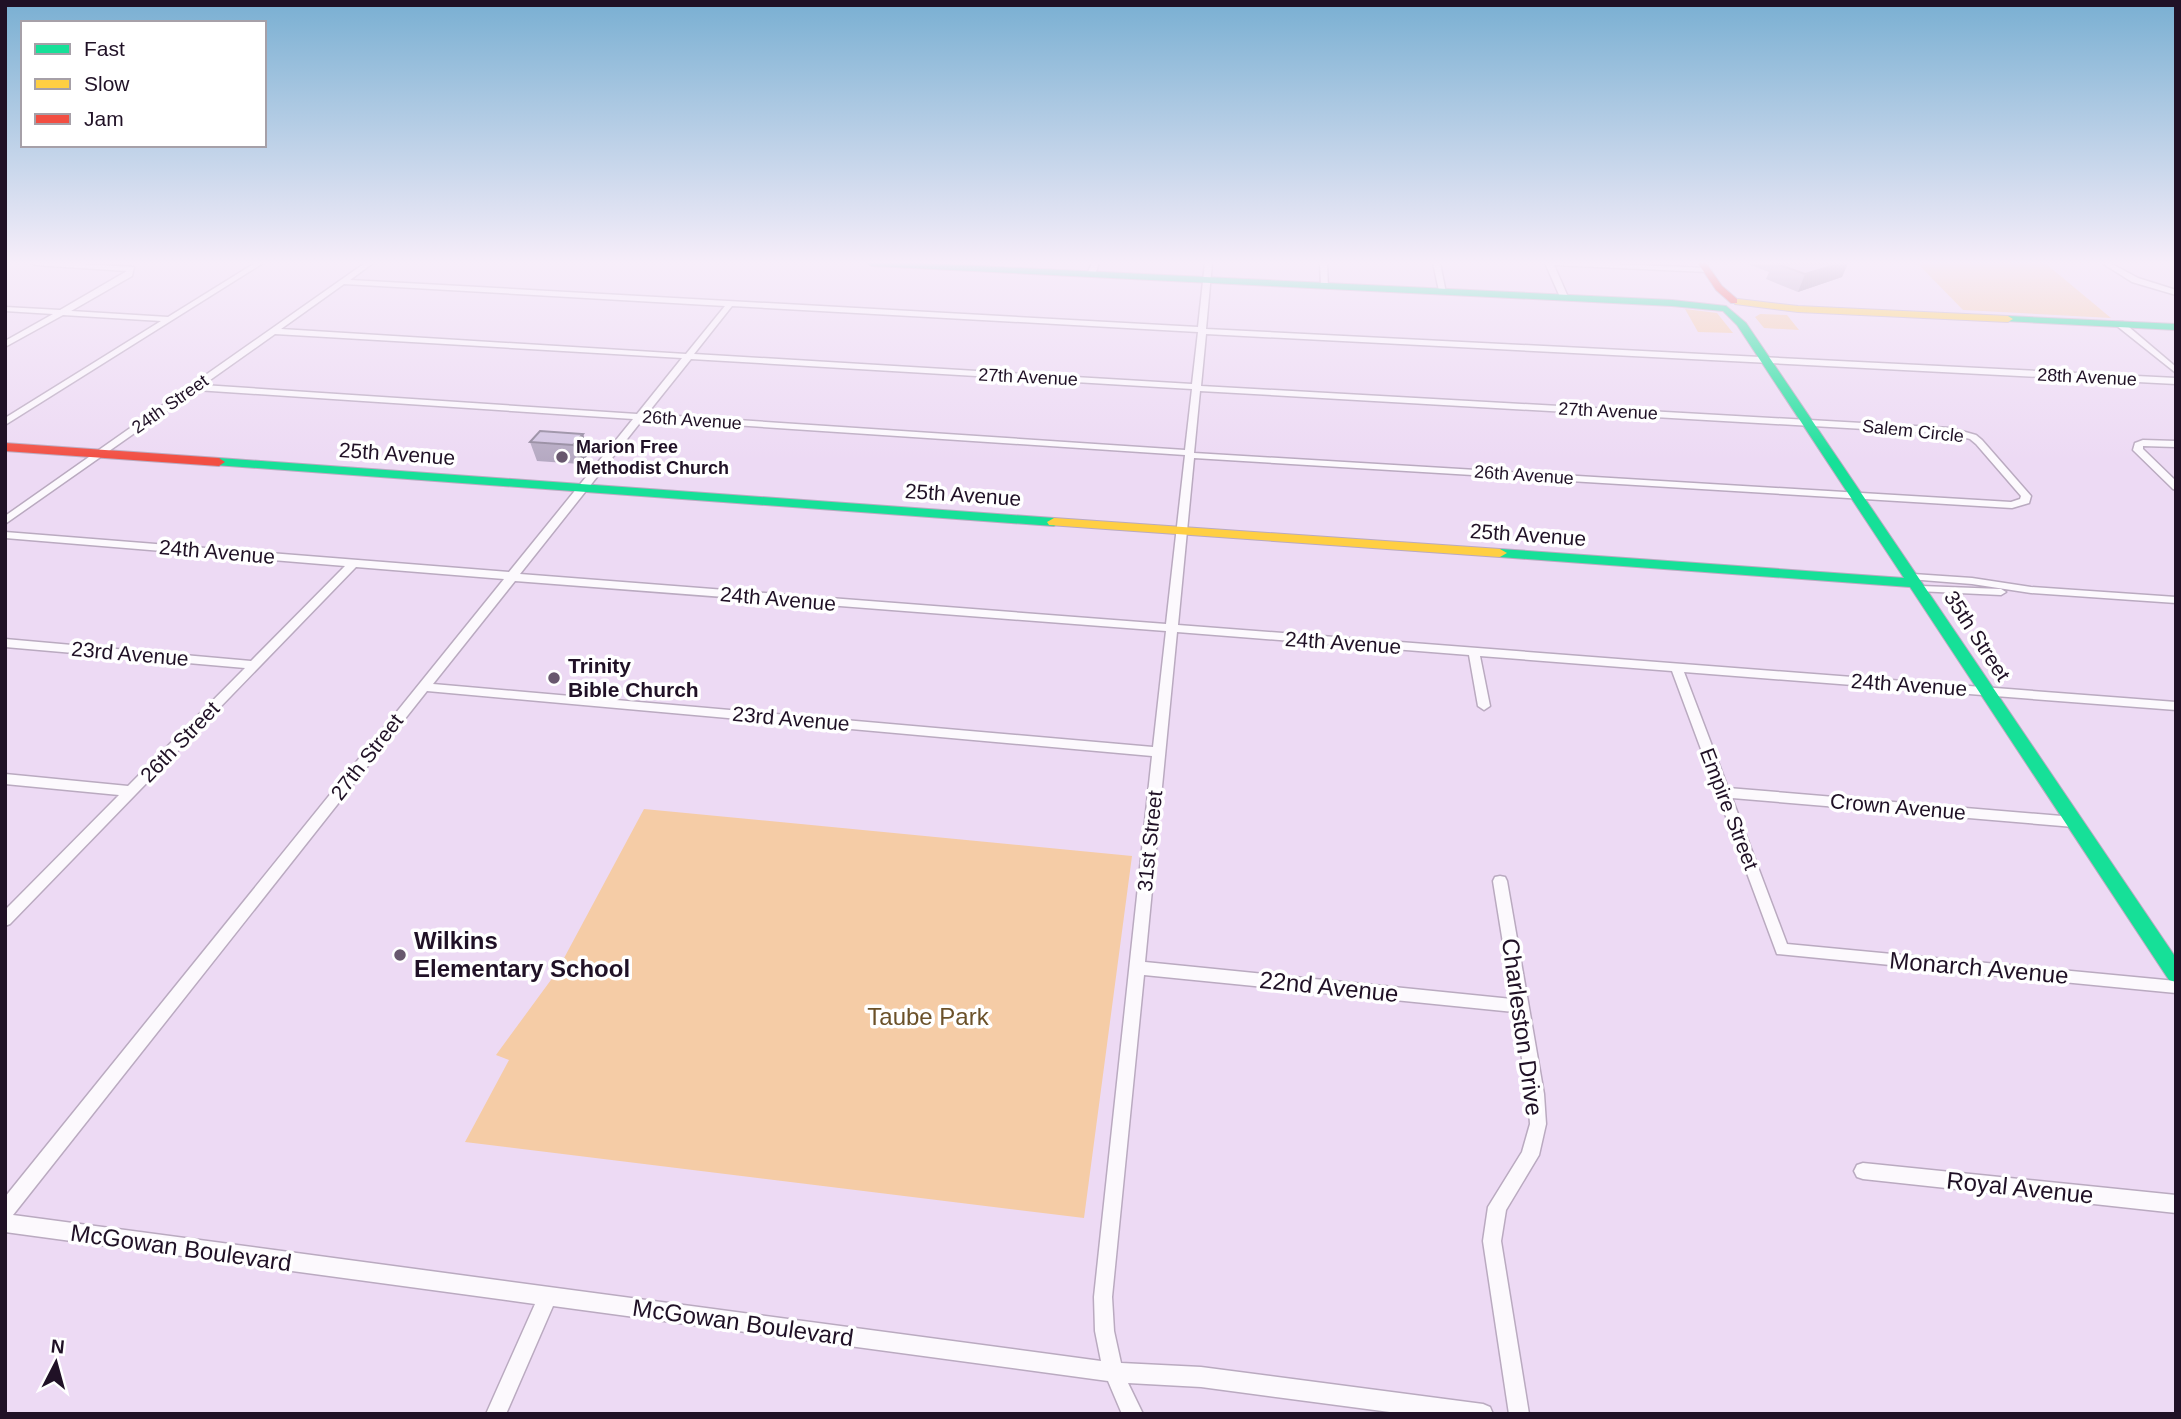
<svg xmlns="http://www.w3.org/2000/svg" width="2181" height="1419" font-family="Arial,sans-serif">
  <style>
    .green { fill: #f5cca6 }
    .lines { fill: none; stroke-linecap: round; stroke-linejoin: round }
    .street-casing { stroke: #baaac0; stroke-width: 3 }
    .fast-casing { stroke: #baaac0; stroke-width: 2 }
    .slow-casing { stroke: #baaac0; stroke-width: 2 }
    .jam-casing { stroke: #baaac0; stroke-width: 2 }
    .street { fill: #fcf9fd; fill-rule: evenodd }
    .fast { fill: #16e098; fill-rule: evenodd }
    .slow { fill: #ffcf43; fill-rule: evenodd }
    .jam { fill: #f24e42; fill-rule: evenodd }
    .wall { fill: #b5a9c2 }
    .shaded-wall { fill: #93899e }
    .building { fill: #d2c4e2; stroke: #93899e; stroke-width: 2 }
    .poi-dot { fill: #68576e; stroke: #fff; stroke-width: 2.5 }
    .labels { text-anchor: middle; stroke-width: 7; stroke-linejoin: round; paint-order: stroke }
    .far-street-label { font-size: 18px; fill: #201126; stroke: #fff }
    .far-poi-label { font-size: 18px; font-weight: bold; fill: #201126; stroke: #fff; text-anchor: start }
    .street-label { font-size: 21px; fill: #201126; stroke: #fff }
    .poi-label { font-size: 21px; font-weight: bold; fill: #201126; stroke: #fff; text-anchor: start }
    .near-poi-label { font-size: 24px; font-weight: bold; fill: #201126; stroke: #fff; text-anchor: start }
    .near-street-label { font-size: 24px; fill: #201126; stroke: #fff }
    .near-park-label { font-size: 24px; fill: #6b5129; stroke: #fff }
  </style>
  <rect width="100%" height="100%" fill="#eddaf4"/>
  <path class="green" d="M1917,263H2045L2111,318L1963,310Z
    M1685,309L1717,313L1733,333L1698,332Z
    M1760,314L1787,315L1799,330L1764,328L1755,317Z
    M644,809L1132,856L1084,1218L465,1142L509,1060L496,1055L556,973Z"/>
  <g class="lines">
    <defs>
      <path id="street" d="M31,263H62L134,267L132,276L71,311L168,317L255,263H263L5,425V418L161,321L63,315L5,347V341L53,314L5,311V307L60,310L127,271L35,265Z
        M365,263H373L350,280L1198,327L1205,263H1212L1206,329L2176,378V384L1206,334L1201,386L1951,428L1976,435L1982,440L2031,496L2029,503L2012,508L1194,458L1178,625L2176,702V710L1684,672L1728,788L2074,817L2079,818L2081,822L2079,826L2074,827L1732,798L1787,944L2176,981V993L1777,954L1672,671L1480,656L1490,706L1484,710L1478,706L1469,655L1177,632L1145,962L1512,999L1493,881L1495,877L1500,876L1505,877L1507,881L1544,1094L1546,1124L1539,1155L1506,1210L1501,1241L1529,1414H1509L1483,1241L1488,1207L1522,1152L1530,1124L1528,1094L1514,1012L1144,975L1112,1297L1114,1331L1121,1363L1201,1367L1483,1404L1490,1407L1493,1414H1405L1201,1387L1128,1383L1143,1414H1122L1108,1381L553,1306L506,1414H486L535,1304L5,1232V1197L504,579L356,567L10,924L5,926V910L119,795L5,784V774L128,786L245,668L5,647V639L251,661L345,566L5,538V532L509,572L633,419L196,390L5,524V516ZM344,284L725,306L686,354L281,329ZM732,306L1198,332L1192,384L694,354ZM275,334L682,358L637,414L203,385ZM691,359L1192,389L1185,450L647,414ZM1200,391L1951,434L1970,439L1976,444L2021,496L2020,499L2011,502L1194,453ZM643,419L1185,455L1166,624L520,574ZM515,581L1166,631L1153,747L433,684ZM427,691L1152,756L1094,1297L1095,1331L1101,1361L13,1215Z
        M1092,263H1099L1095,274L1091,276L1087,274Z
        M1320,263H1327L1328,288L1321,286Z
        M1433,263H1440L1446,293L1439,291Z
        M1545,263H1588L1707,268L1711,270L1707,272L1554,265L1568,297L1564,299L1560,297Z
        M2102,263H2110L2138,278L2176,290V295L2132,282Z
        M2117,322H2123L2176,367V373L2117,326Z
        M2143,440L2176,441V447L2143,446V449L2176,481V490L2173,489L2133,450L2135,443Z
        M1913,574L1972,578L2031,587L2176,597V603L2031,593L1972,584L1909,579L1908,577L1909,575Z
        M1921,586L2001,589L2006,592L2001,595L1917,591L1916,589L1917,587Z
        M1863,1163L2176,1195V1213L1863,1179L1857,1177L1854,1171L1857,1165Z"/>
      <path id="fast" d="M867,263H918L1672,300L1726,306L1746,323L2176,958V982L2169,980L1910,587L1500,557L1493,553L1500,549L1904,578L1737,325L1723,311L1672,306L872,266Z
        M2008,316L2176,324V330L2004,321L2003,319Z
        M219,458L1054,518L1061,522L1054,526L215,465V459Z"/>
      <path id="slow" d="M1738,299L1798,306L2008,316L2013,319L2008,322L1798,312L1735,304V300Z
        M1054,518L1500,549L1507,553L1500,557L1049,525L1047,522Z"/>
      <path id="jam" d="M1698,263H1706L1722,286L1737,299V303H1731L1716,290Z
        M5,443L219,458L225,462L219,466L5,451Z"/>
    </defs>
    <use href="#street" class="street-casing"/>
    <use href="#fast" class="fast-casing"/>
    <use href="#slow" class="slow-casing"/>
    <use href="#jam" class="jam-casing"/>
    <use href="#street" class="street"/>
    <use href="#fast" class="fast"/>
    <use href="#slow" class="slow"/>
    <use href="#jam" class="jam"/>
  </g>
  <path class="wall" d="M1749,263H1848L1842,277L1798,292L1766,279L1769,272L1748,264Z
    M583,434L589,454L580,464L537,461L530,442Z"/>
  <path class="shaded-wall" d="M1842,263H1848L1842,277L1798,292L1805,274Z
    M583,434L589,454L580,464L573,445Z"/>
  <path class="building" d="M1774,263H1842L1805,274Z
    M540,431L583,434L573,445L530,442Z"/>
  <linearGradient id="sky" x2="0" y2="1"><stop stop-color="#79afd2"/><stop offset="0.57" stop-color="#f7eefa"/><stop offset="1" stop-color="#f7eefa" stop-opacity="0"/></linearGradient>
  <rect width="2181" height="461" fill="url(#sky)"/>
  <g class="poi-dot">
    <circle cx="562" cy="457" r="7"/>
    <circle cx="554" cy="678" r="7"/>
    <circle cx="400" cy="955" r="7"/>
  </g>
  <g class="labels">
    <g class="far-street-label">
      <text transform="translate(1028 377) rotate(3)" y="6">27th Avenue</text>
      <text transform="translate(2087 377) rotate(3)" y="6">28th Avenue</text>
      <text transform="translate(170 404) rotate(-35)" y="6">24th Street</text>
      <text transform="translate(1608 411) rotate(3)" y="6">27th Avenue</text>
      <text transform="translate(692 420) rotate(4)" y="6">26th Avenue</text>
      <text transform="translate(1913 431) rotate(6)" y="6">Salem Circle</text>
      <text transform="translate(1524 475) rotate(4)" y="6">26th Avenue</text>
    </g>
    <g class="far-poi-label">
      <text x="576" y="453">Marion Free<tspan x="576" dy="21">Methodist Church</tspan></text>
    </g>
    <g class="street-label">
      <text transform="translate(397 454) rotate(4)" y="7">25th Avenue</text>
      <text transform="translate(963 495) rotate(4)" y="7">25th Avenue</text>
      <text transform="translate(1528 535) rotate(4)" y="7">25th Avenue</text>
      <text transform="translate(217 552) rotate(5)" y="7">24th Avenue</text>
      <text transform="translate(778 599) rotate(5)" y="7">24th Avenue</text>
      <text transform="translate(1977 636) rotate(57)" y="7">35th Street</text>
      <text transform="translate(1343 643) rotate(4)" y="7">24th Avenue</text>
      <text transform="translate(130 654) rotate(5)" y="7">23rd Avenue</text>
      <text transform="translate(1909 685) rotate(4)" y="7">24th Avenue</text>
      <text transform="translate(791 719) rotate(5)" y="7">23rd Avenue</text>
      <text transform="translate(180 742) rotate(-46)" y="7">26th Street</text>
      <text transform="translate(367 757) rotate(-52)" y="7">27th Street</text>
      <text transform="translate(1898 807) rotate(5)" y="7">Crown Avenue</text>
      <text transform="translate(1729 809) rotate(69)" y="7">Empire Street</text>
      <text transform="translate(1150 841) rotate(-84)" y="7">31st Street</text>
    </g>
    <g class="poi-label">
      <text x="568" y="673">Trinity<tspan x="568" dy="24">Bible Church</tspan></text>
    </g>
    <g class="near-poi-label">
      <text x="414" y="949">Wilkins<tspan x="414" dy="28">Elementary School</tspan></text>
    </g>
    <g class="near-street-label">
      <text transform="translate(1979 968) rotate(5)" y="8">Monarch Avenue</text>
      <text transform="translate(1329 987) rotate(6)" y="8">22nd Avenue</text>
      <text transform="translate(1522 1027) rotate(82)" y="8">Charleston Drive</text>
      <text transform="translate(2020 1188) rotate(6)" y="8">Royal Avenue</text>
      <text transform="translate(181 1248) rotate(8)" y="8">McGowan Boulevard</text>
      <text transform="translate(743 1323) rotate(8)" y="8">McGowan Boulevard</text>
    </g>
    <g class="near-park-label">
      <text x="928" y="1025">Taube Park</text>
    </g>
  </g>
  <rect width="2181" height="1419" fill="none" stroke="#201126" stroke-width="14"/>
  <rect x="21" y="21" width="245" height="126" fill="#ffffff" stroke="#a6a0a8" stroke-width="2"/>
  <rect x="35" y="44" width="35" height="10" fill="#16e098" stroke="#a6a0a8" stroke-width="2"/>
  <text x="84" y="56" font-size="21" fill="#201126">Fast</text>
  <rect x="35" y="79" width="35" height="10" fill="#ffcf43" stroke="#a6a0a8" stroke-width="2"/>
  <text x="84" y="91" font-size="21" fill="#201126">Slow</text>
  <rect x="35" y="114" width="35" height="10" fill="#f24e42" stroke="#a6a0a8" stroke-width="2"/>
  <text x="84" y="126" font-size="21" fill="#201126">Jam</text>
  <g transform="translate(56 1363) rotate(6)" stroke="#ffffff" stroke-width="5" paint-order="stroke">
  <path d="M0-5L12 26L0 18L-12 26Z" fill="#201126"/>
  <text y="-10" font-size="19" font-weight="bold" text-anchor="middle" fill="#201126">N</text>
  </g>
</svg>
